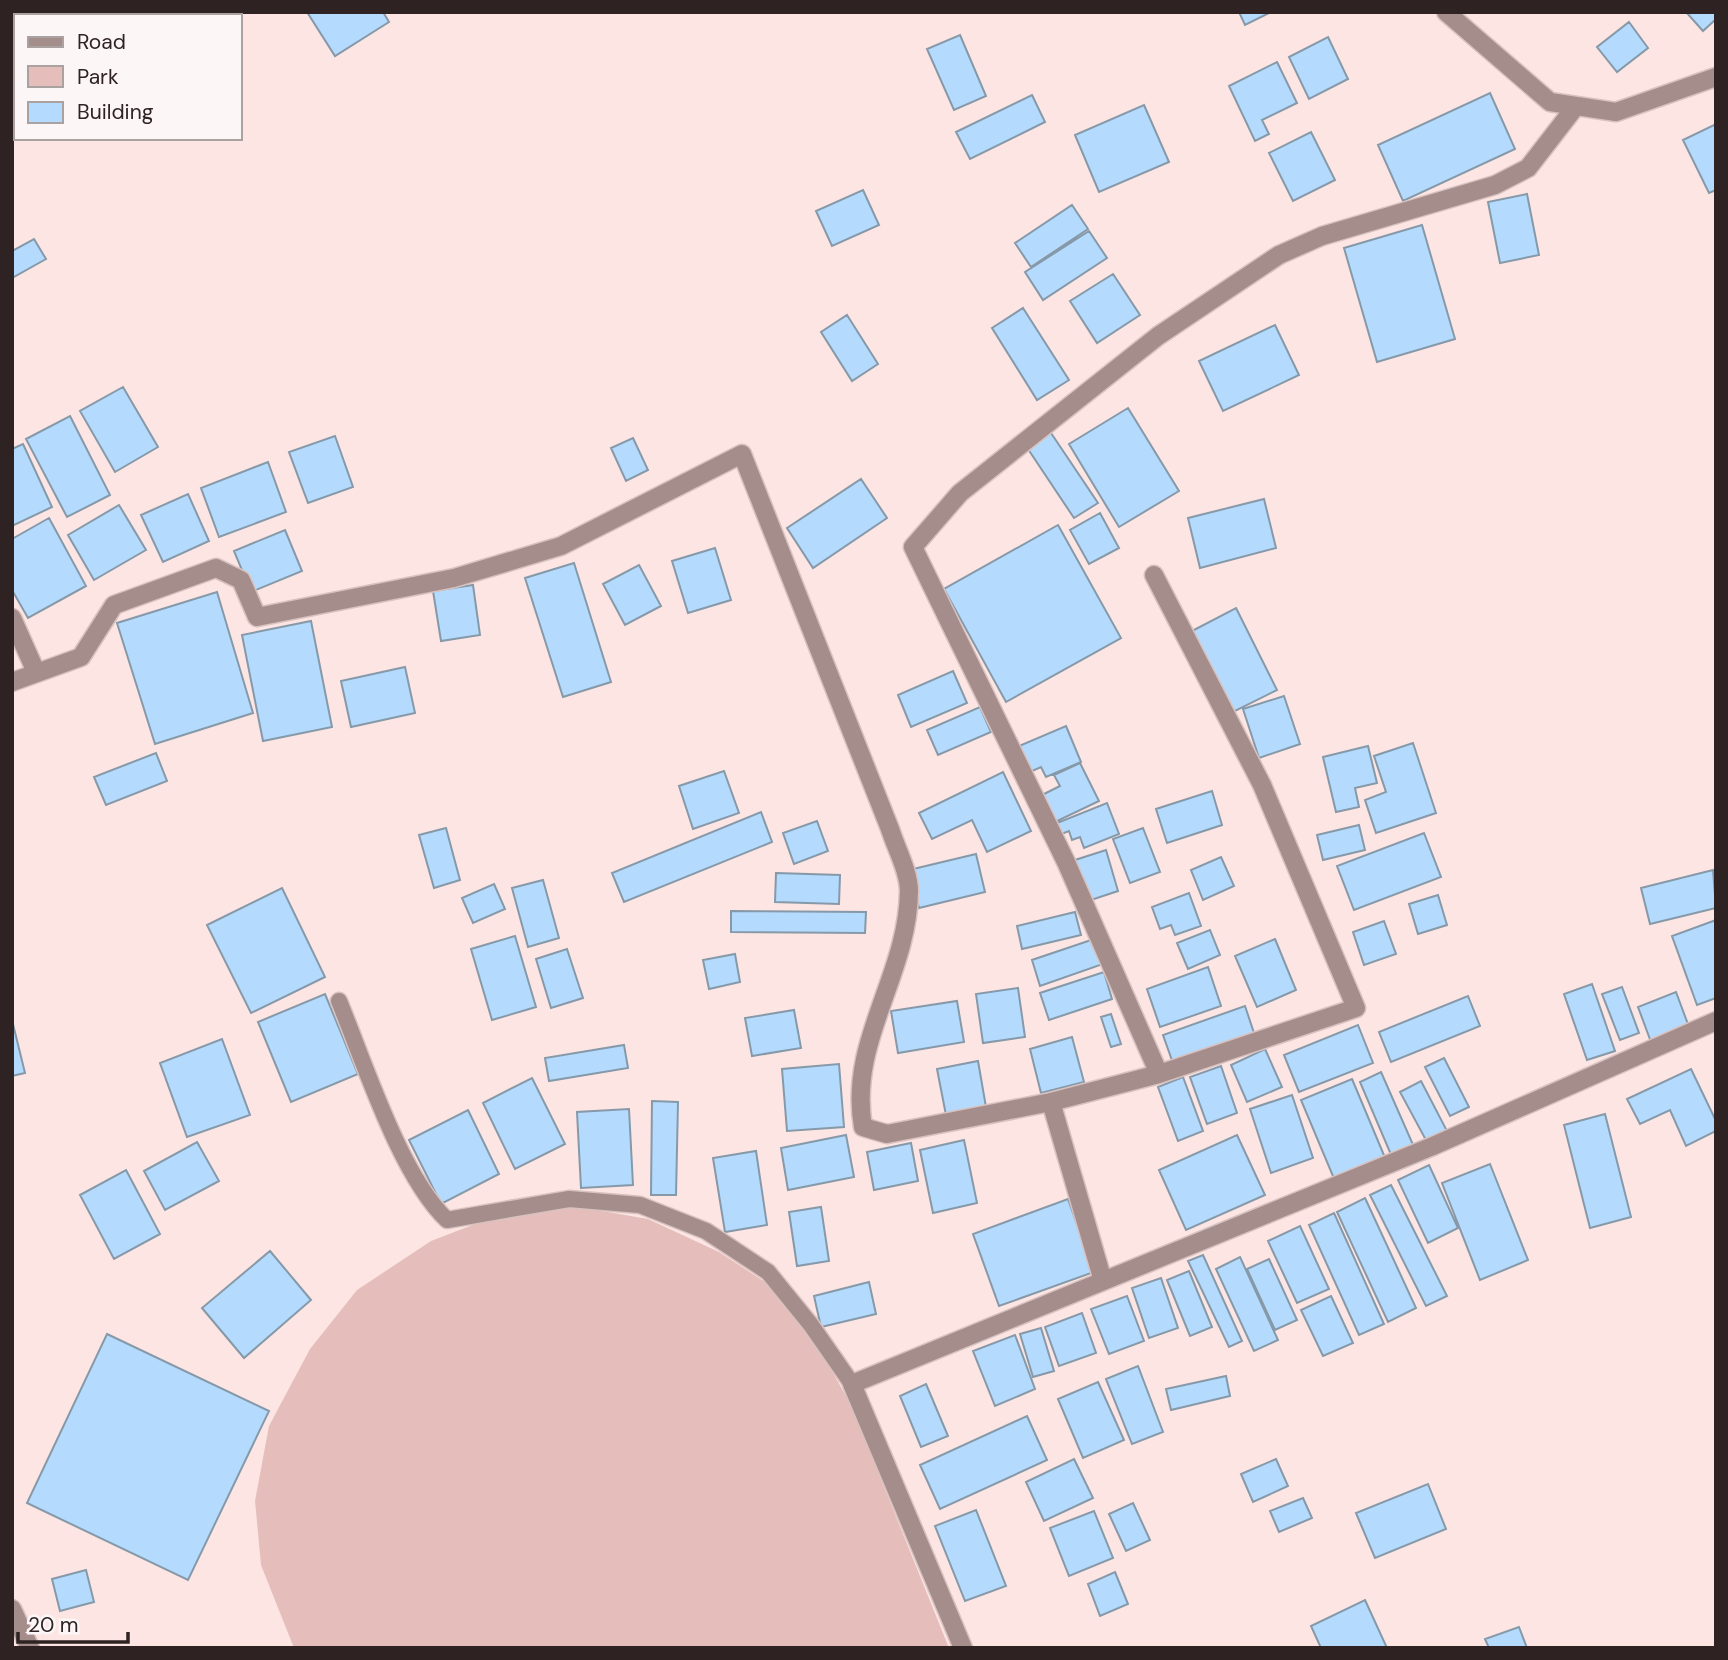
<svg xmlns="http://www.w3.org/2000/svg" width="1728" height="1660" font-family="'DM Sans',sans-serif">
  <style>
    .green { fill: #e5bebb }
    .building { fill: #b4dbfe; stroke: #8699a9; stroke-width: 2 }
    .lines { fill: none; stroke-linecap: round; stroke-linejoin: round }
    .service-casing { stroke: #d7c2c0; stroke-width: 19 }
    .minor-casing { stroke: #d7c2c0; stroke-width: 21 }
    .tertiary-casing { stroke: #d7c2c0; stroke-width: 21 }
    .service { stroke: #a58d8b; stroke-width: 16 }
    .minor { stroke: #a58d8b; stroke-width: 18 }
    .tertiary { stroke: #a58d8b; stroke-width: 18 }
  </style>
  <rect width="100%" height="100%" fill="#fce5e3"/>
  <path class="green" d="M568,1205L648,1219L719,1252L768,1284L815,1341L851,1405L949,1648H294L261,1565L255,1501L269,1426L310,1349L357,1290L431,1241L501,1214Z"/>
  <path class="building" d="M40,12H77L79,16H33Z
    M86,12H163L165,16H88Z
    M307,12H383L389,22L335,56Z
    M1239,12H1271L1245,25Z
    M1686,12H1716V19L1703,31Z
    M1629,22L1648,48L1617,72L1597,47Z
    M960,35L986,96L954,110L927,49Z
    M1328,37L1348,79L1309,99L1289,57Z
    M1277,62L1297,103L1262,120L1269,134L1255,141L1229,86Z
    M1490,93L1515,149L1403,201L1378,145Z
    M1032,95L1045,122L970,159L956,132Z
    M12,102L16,107V124L12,127Z
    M1144,105L1169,162L1099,192L1075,135Z
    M1716,124V190L1709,193L1683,140Z
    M1311,132L1335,180L1293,201L1269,153Z
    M863,190L879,225L832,246L816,211Z
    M1527,194L1539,255L1500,263L1488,202Z
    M1072,205L1088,229L1031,267L1015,243Z
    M1422,225L1455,339L1377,362L1344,248Z
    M1089,231L1107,258L1043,300L1025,272Z
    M34,239L46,259L12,278V251Z
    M1113,274L1140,315L1097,343L1070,301Z
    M1023,308L1069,380L1037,400L992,328Z
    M847,315L878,364L852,381L821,332Z
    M1275,325L1299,375L1223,411L1199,361Z
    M123,387L158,447L115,472L80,411Z
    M1128,408L1179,491L1119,527L1069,444Z
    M70,416L110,495L67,517L26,439Z
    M1049,430L1098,503L1074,518L1026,446Z
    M335,436L353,487L308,503L289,452Z
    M633,438L648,470L626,481L611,448Z
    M23,444L52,507L12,526V449Z
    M268,462L286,512L219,537L201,488Z
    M861,479L887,518L813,568L787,528Z
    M188,494L209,541L163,562L141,515Z
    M1264,499L1276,548L1200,568L1188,518Z
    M119,505L146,550L94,580L68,535Z
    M1100,513L1119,548L1089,564L1070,530Z
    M49,518L86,586L28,618L12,590V539Z
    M1058,525L1121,638L1006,702L944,589Z
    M285,530L302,571L251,592L234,551Z
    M715,548L731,600L688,613L672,561Z
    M574,563L611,682L563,697L525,578Z
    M639,565L661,606L625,625L603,584Z
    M473,585L480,635L441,641L433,591Z
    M217,592L253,713L155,744L117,623Z
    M1236,608L1277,690L1233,712L1192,631Z
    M311,621L332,727L263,741L242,635Z
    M405,667L415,713L351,727L341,681Z
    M953,671L967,703L911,727L898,695Z
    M1284,696L1300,744L1259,758L1243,709Z
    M980,707L991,732L938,755L927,730Z
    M1066,726L1081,762L1046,777L1041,767L1030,772L1019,746Z
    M1413,743L1436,813L1376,833L1365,800L1386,792L1374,756Z
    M1368,746L1377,783L1355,788L1359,807L1336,812L1323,757Z
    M156,753L167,781L106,805L94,777Z
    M1080,763L1099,801L1051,824L1038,797L1060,786L1054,775Z
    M724,771L739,813L693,829L679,786Z
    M1003,772L1031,831L987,852L972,820L932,839L919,813Z
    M1212,791L1222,825L1167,843L1156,809Z
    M1107,803L1119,834L1084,848L1080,837L1072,840L1069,831L1056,836L1052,825Z
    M761,812L772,842L624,902L612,873Z
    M817,821L828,851L794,864L783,833Z
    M1359,825L1365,850L1323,860L1317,835Z
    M446,828L460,880L434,888L419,835Z
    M1143,828L1160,872L1130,883L1113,839Z
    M1424,833L1441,877L1354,910L1337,866Z
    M1106,850L1118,891L1088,901L1075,860Z
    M976,854L985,892L919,908L909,870Z
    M1221,857L1234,886L1203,900L1191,870Z
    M1713,870L1716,908L1650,924L1641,888Z
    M776,873L840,875L839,904L775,902Z
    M543,880L559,938L528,947L512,888Z
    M494,884L505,909L473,923L462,898Z
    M282,888L325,977L251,1013L207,925Z
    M1189,893L1201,926L1175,935L1171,925L1160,929L1152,907Z
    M1438,895L1447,925L1418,934L1409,904Z
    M731,911L866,912L865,933L731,932Z
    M1075,912L1081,935L1022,949L1017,926Z
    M1716,920V998L1697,1005L1672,936Z
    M1384,921L1396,954L1364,965L1353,932Z
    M1210,930L1220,955L1188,969L1177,943Z
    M515,936L536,1007L492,1020L471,949Z
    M1094,939L1103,964L1040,986L1032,960Z
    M1275,939L1296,990L1257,1007L1235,956Z
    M567,949L583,998L551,1008L536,959Z
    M735,954L740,982L709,989L703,960Z
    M1208,967L1221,1006L1160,1027L1147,989Z
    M1104,972L1112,999L1049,1020L1040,993Z
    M1592,984L1615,1051L1587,1060L1564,994Z
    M1622,987L1639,1033L1620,1040L1602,994Z
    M1018,988L1025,1037L983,1043L976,994Z
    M1676,992L1689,1027L1651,1042L1638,1007Z
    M325,994L358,1074L291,1102L258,1022Z
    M1468,996L1480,1026L1391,1062L1379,1032Z
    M957,1001L964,1042L898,1053L891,1011Z
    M1245,1006L1255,1036L1174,1066L1163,1035Z
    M794,1010L801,1048L752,1056L745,1018Z
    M1111,1014L1121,1044L1111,1047L1101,1017Z
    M12,1020L25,1073L12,1076Z
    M1358,1025L1373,1063L1299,1092L1284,1055Z
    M1072,1037L1084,1082L1041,1093L1030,1049Z
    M222,1039L250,1115L187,1137L160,1063Z
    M624,1045L628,1068L549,1081L545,1058Z
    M1265,1049L1282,1087L1247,1102L1231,1065Z
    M1444,1058L1469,1107L1450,1116L1425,1067Z
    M978,1061L986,1107L946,1115L937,1069Z
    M839,1064L844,1127L787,1131L782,1069Z
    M1221,1066L1237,1113L1207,1124L1190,1077Z
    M1691,1069L1716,1121V1131L1686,1146L1670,1110L1640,1124L1627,1099Z
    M1381,1072L1414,1147L1392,1157L1360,1082Z
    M1183,1077L1203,1131L1178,1141L1158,1087Z
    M532,1078L565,1144L515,1169L483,1103Z
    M1352,1079L1386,1160L1335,1181L1301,1100Z
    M1421,1081L1447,1131L1427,1142L1400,1092Z
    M1292,1095L1313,1158L1271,1173L1250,1109Z
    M652,1101L678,1102L676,1195H651Z
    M629,1109L633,1185L581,1188L577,1112Z
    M468,1110L499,1174L441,1204L409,1140Z
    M1605,1114L1631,1217L1590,1228L1564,1125Z
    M846,1135L854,1177L788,1190L781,1148Z
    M1237,1135L1265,1195L1186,1230L1159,1170Z
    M964,1140L977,1203L933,1213L920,1150Z
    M197,1142L219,1181L165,1210L144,1171Z
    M911,1143L918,1181L874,1190L867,1152Z
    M756,1151L767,1225L725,1232L713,1158Z
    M1490,1164L1528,1260L1480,1280L1442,1183Z
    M1429,1165L1458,1228L1428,1243L1398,1180Z
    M126,1170L160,1234L114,1259L80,1195Z
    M1391,1185L1447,1296L1426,1306L1370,1195Z
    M1365,1198L1416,1308L1388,1322L1337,1212Z
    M1068,1199L1094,1272L999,1306L973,1234Z
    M821,1207L829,1261L797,1266L789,1212Z
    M1334,1213L1384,1324L1359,1335L1309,1225Z
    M1300,1226L1329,1289L1297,1303L1268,1241Z
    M270,1251L311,1300L244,1358L202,1308Z
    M1203,1255L1242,1341L1229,1347L1188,1261Z
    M1240,1257L1278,1340L1254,1351L1216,1269Z
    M1269,1259L1297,1320L1275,1330L1247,1269Z
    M1189,1271L1212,1327L1190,1336L1167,1280Z
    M1161,1278L1178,1328L1149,1338L1132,1288Z
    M869,1282L876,1314L821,1327L814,1296Z
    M1127,1296L1144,1341L1109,1354L1091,1309Z
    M1331,1296L1353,1343L1323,1356L1301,1310Z
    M1082,1313L1096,1353L1059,1366L1045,1327Z
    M1041,1328L1054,1371L1033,1377L1020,1334Z
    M107,1334L269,1411L188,1580L27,1503Z
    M1015,1335L1035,1389L995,1406L973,1351Z
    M1138,1366L1163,1432L1132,1444L1106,1379Z
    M1226,1376L1230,1396L1171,1410L1166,1389Z
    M1098,1382L1124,1440L1083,1458L1058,1399Z
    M926,1384L948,1436L921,1447L900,1396Z
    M1027,1416L1047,1460L940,1509L920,1465Z
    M1074,1459L1093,1498L1044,1521L1026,1482Z
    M1276,1459L1288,1486L1253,1502L1241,1474Z
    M1428,1484L1446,1529L1375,1558L1356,1513Z
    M1303,1498L1312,1518L1279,1532L1270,1511Z
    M1133,1503L1150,1540L1126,1551L1109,1514Z
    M976,1510L1006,1586L965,1601L935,1526Z
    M1094,1511L1113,1558L1069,1576L1050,1528Z
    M86,1570L94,1602L60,1611L52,1579Z
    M1115,1572L1128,1604L1100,1616L1088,1584Z
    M1365,1600L1387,1648H1321L1311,1626Z
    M1519,1627L1527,1648H1489L1485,1639Z"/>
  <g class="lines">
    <defs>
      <path id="service" d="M339,1001C365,1064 400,1175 447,1220L569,1199L640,1205L706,1231L768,1272L811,1325L852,1384"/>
      <path id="minor" d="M1446,12L1550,102L1616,112L1716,77
        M12,618L36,672
        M12,682L81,657L114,605L216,568L241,580L257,617L454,578L561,546L742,454L890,829C896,848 909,872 909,891C908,976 848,1041 863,1127L887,1134L1051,1102
        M1159,1074L1066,862L913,547L960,493L1158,336L1279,255L1322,236L1495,185L1528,168L1576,106
        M1103,1281L1051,1102L1159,1074L1356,1008L1262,785L1154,575
        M963,1648L852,1384L1433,1146L1716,1021"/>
      <path id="tertiary" d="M12,1609L30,1648"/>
    </defs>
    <use href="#service" class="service-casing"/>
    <use href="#minor" class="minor-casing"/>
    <use href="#tertiary" class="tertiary-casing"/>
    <use href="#service" class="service"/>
    <use href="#minor" class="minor"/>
    <use href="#tertiary" class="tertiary"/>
  </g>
  <rect width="1728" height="1660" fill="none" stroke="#2e2322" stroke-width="28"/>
  <rect x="14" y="14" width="228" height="126" fill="#fcf6f6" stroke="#aaa2a1" stroke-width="2"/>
  <rect x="28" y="37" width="35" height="10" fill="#a58d8b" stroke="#aaa2a1" stroke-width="2"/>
  <text x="77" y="49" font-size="21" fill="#2e2322">Road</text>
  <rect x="28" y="66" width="35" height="21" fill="#e5bebb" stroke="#aaa2a1" stroke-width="2"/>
  <text x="77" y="84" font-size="21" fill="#2e2322">Park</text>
  <rect x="28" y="102" width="35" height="21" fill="#b4dbfe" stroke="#aaa2a1" stroke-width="2"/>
  <text x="77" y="119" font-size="21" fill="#2e2322">Building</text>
  <path d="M18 1632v10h110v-10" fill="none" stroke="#2e2322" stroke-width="3.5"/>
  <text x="28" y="1632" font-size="21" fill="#2e2322" stroke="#fcf6f6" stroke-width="5" paint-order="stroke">20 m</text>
</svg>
